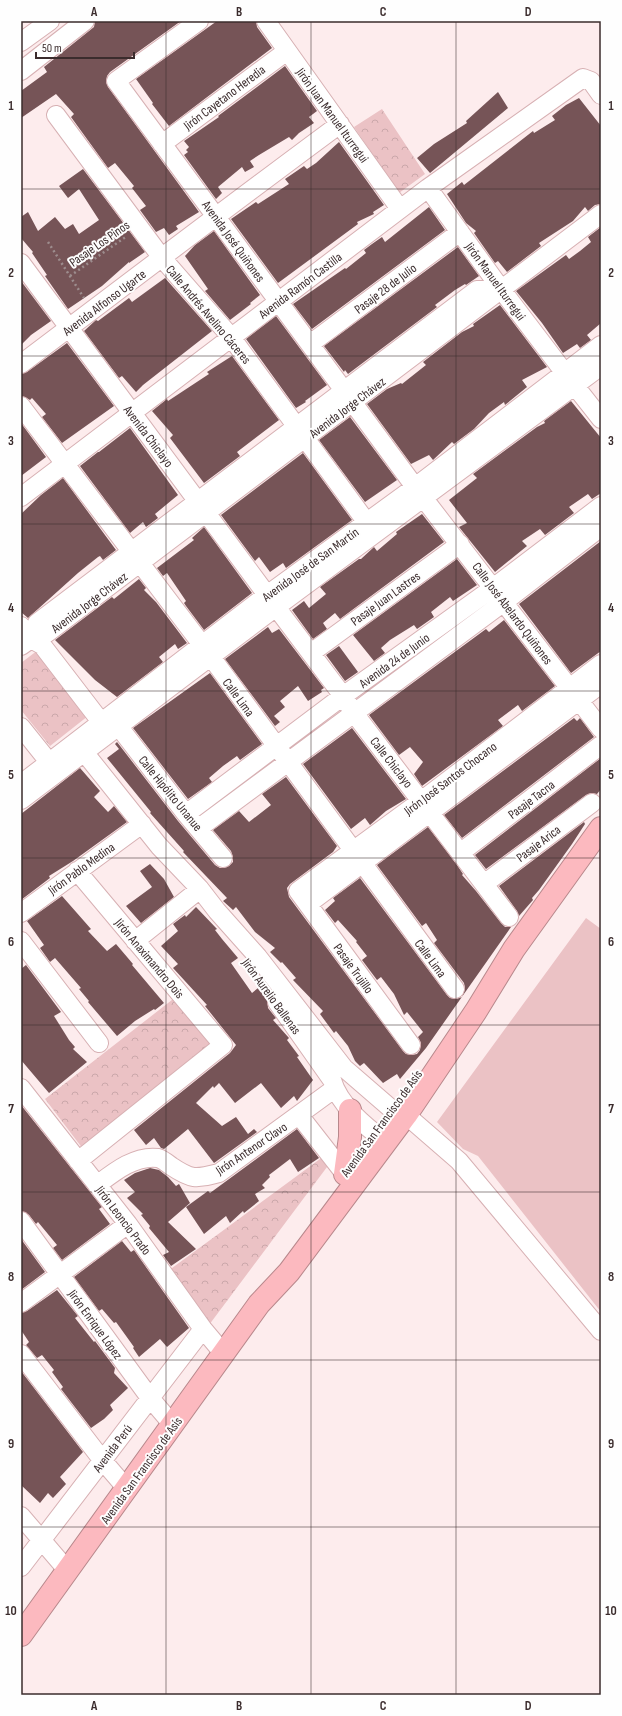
<svg xmlns="http://www.w3.org/2000/svg" width="622" height="1716" font-family="'Sofia Sans Condensed',sans-serif">
  <style>
    .forest { fill: url(#forest-crowns) }
    .garden { fill: #ebc2c5 }
    .building { fill: #765457 }
    .lines { fill: none; stroke-linecap: round; stroke-linejoin: round }
    .minor-casing { stroke: #d7b0b3; stroke-width: 20 }
    .highway-casing { stroke: #b8888c; stroke-width: 24 }
    .path { stroke: #9d8d8e; stroke-width: 2.5; stroke-dasharray: 2 3; stroke-linecap: butt }
    .minor { stroke: #fff; stroke-width: 18 }
    .highway { stroke: #fcb9bf; stroke-width: 22 }
    .grid { fill: none; stroke: #3b2c2d; stroke-width: 1; stroke-opacity: 0.55 }
    .labels { text-anchor: middle; stroke-width: 4; stroke-linejoin: round; paint-order: stroke }
    .street-label { font-size: 13px; fill: #3b2c2d; stroke: #fefefe }
    .neatline { fill: none; stroke: #3b2c2d; stroke-width: 1.5 }
    .grid-label { font-size: 13px; text-anchor: middle; font-weight: bold; fill: #3b2c2d }
  </style>
  <defs>
    <pattern id="forest-crowns" width="20" height="18" patternUnits="userSpaceOnUse"><rect width="20" height="18" fill="#ebc2c5"/><path d="M2 6a3 3 0 1 1 6 0M12 15a3 3 0 1 1 6 0" fill="none" stroke="#caa7aa"/></pattern>
  </defs>
  <rect width="100%" height="100%" fill="#fdeced"/>
  <path class="forest" d="M382,109L425,174L399,193L354,127Z
    M38,650L88,716L50,746L21,710V663Z
    M177,996L213,1045L83,1149L45,1099Z
    M324,1156L330,1163L209,1325L168,1271Z"/>
  <path class="garden" d="M586,918L601,929V1312L478,1156L463,1149L437,1122Z"/>
  <path class="building" d="M95,21H181L110,72L107,76L106,82L108,87L199,212L176,226L178,229L169,235L164,228L156,232L140,210L146,206L132,188L134,186L115,163L108,168L71,117L74,114L56,94L21,118V91L47,72L44,67L94,27Z
    M217,21H256L257,27L272,48L169,126L152,104L153,103L136,79Z
    M285,66L317,111L309,117L314,123L299,133L292,140L289,137L259,155L250,161L254,167L245,172L242,167L218,187L222,193L216,199L184,155L188,152L186,150L189,147L184,141L219,117L218,116Z
    M498,92L508,108L430,173L417,158L434,144L467,123L466,121Z
    M579,98L601,126V204L595,205L588,211L585,207L573,221L539,243L541,246L507,272L498,261L495,263L474,233L476,231L466,223L447,194L462,182L464,185L533,131L534,133L555,120L552,116L566,105Z
    M339,142L384,205L373,212L374,214L357,222L358,224L278,283L231,219L256,202L258,204L289,184L285,179L304,166L307,169L316,163Z
    M83,169L145,252L129,263V262L102,286L68,309L45,276L47,275L32,253L33,252L21,238V217L28,212L38,231L55,217L65,229L73,224L79,234L99,220L79,189L68,198L59,186Z
    M429,207L445,230L312,329L293,304L345,268L346,269L366,253L364,250L372,244L382,237L385,242Z
    M601,227V323L587,335L591,340L580,348L577,344L563,353L542,323L516,291L566,255L569,259L580,251L591,242L588,237Z
    M214,231L260,295L250,303L251,304L230,320L205,291L208,289L185,256L195,245Z
    M458,247L479,276L466,285L465,284L455,290L435,305L437,307L348,374L345,370L344,372L324,346Z
    M165,278L212,331L143,385L136,392L122,376L119,378L84,331L96,320L98,321L129,298L132,302Z
    M21,281L51,321L31,335L21,345Z
    M500,305L547,367L522,380L527,387L505,405L504,402L489,413L474,429L454,444L452,442L433,460L429,455L411,464L367,404L387,389L401,383L402,384L426,365L423,362L462,332L474,326L473,324Z
    M276,316L327,385L305,401L306,402L296,408L246,339Z
    M67,343L114,406L62,443L42,417L46,414L32,398L30,400L25,397L21,396V374L27,372Z
    M232,356L279,420L237,452L240,456L204,483L170,438L173,435L152,411L167,399L168,401L209,374L207,372Z
    M571,401L601,438V493L592,499L588,494L569,507L574,513L545,535L540,529L522,541L527,546L495,572L459,527L467,523L449,500L477,478L473,474L537,427L545,423L544,421Z
    M350,417L397,480L365,502L319,440Z
    M21,423L46,457L21,476Z
    M130,428L178,495L155,514L158,518L146,527L143,522L130,533L80,466L98,452H99Z
    M303,453L352,520L286,568L283,563L270,572L259,557L255,561L221,515Z
    M63,478L116,550L103,560L100,556L98,557L78,573L28,618L21,612V514L41,495Z
    M422,514L444,542L340,619L335,613L323,623L327,629L313,639L292,610L304,601L309,608L326,594L320,587L359,559H361L374,547L377,551L397,534L396,532Z
    M204,527L252,593L204,630L186,606L184,603L186,601L167,573L163,576L157,568L194,540L192,538Z
    M601,541V651L571,673L519,604Z
    M457,559L477,585L453,601L450,597L431,612L434,617L417,629L414,625L390,640L381,648L385,653L374,661L353,635Z
    M139,579L146,588L144,590L156,602L187,643L178,649L175,644L159,657L163,662L117,697L95,680L55,640L112,597L114,599Z
    M504,620L555,686L522,711L518,705L498,720L503,726L422,786L414,774L423,762L410,747L399,755L369,715L486,629L489,632Z
    M268,627L272,633L279,629L324,688L321,690L322,692L308,701L298,686L280,701L285,707L274,716L280,722L275,726L225,659Z
    M339,646L358,672L345,681L326,655Z
    M210,673L262,744L240,760L237,756L223,766L209,778L212,782L188,799L133,728Z
    M574,718L577,721L580,718L594,737L462,838L444,815Z
    M352,728L406,799L386,811L370,825L365,818L351,829L303,764Z
    M117,742L178,821L215,865L220,868H224L229,866L233,862V857L231,851L213,830L239,811L249,822L271,805L262,794L286,777L337,846L333,852L290,884L287,888L289,897L403,1051L406,1054L412,1055L417,1054L420,1050L421,1043L418,1037L423,1032L407,1012L404,1015L394,994L381,977L377,980L362,960L367,956L356,942L357,941L338,920L335,923L325,910L335,901L333,898L360,878L447,995L450,998L456,999L462,997L465,988L464,983L434,943L437,940L426,923L422,926L377,865L428,827L457,865L463,874L462,875L476,891L501,923L505,927H511L426,1048L400,1079L397,1074L383,1083L364,1063L360,1066L355,1061L348,1046L336,1031L334,1033L320,1014L323,1011L293,980L296,978L282,962L281,963L270,952L275,948L255,932L236,907L233,910L223,901L227,898L183,852L184,851L150,813L151,812L107,758L119,749L115,744Z
    M601,758V789L597,794L591,793L586,795L486,869L475,855Z
    M80,768L100,791L94,797L108,812L114,806L127,822L73,861L49,876L50,878L21,900V814Z
    M584,822L585,824L572,844L539,890L532,898L533,900L519,916L517,911L499,886Z
    M150,864L164,879L174,897L141,923L126,906L152,887L140,871Z
    M62,896L91,929L88,931L107,951L116,944L133,964L132,965L164,1003L155,1010L154,1009L135,1021L117,1036L88,1002L89,1001L79,989L81,988L55,958L50,962L40,948L44,945L27,921Z
    M196,907L217,929L215,930L222,939L238,958L231,963L252,993L258,988L266,998L267,997L268,1008L276,1018L273,1020L289,1038L287,1040L299,1056L297,1057L313,1080L297,1101L294,1096L281,1108L261,1083L235,1103L219,1083L214,1088L213,1086L196,1103L222,1126L236,1117L248,1134L254,1129L257,1132L214,1163L188,1129L164,1149L161,1148L154,1138L146,1145L134,1130L230,1053L236,1045L205,1006L207,1005L173,968L178,964L161,946L178,931L173,924L185,915L186,917Z
    M26,965L61,1012L54,1016L69,1040L75,1047L73,1049L87,1062L49,1093L21,1060V969Z
    M21,1105L102,1207L99,1209L110,1224L62,1260L53,1248L57,1245L38,1222L36,1224L29,1215L21,1211Z
    M297,1129L319,1158L298,1172L290,1159L269,1175L270,1177L262,1185L265,1188L255,1194L259,1201L244,1213L243,1211L230,1223L226,1216L204,1234L186,1207L208,1191L210,1193Z
    M150,1168L159,1170L168,1177L176,1186L179,1184L190,1203L168,1222L196,1249L171,1266L163,1255L169,1252L149,1228L150,1226L141,1215L143,1214L127,1198L135,1192L124,1180L135,1173Z
    M21,1239L45,1272L21,1290Z
    M122,1241L131,1252L134,1250L189,1328L167,1347L160,1339L139,1357L133,1348L134,1347L116,1322L114,1323L102,1309L99,1311L74,1277Z
    M57,1290L78,1316L75,1318L94,1342L95,1341L115,1368L114,1373L128,1388L110,1405L113,1410L104,1419L91,1428L61,1389L63,1387L52,1372L54,1370L42,1355L37,1358L26,1345L29,1342L21,1330V1313L27,1311Z
    M21,1371L83,1452L60,1477L66,1484L53,1498L48,1493L40,1503L21,1485Z"/>
  <g class="lines">
    <defs>
      <path id="minor" d="M199,21L116,81L415,487L601,729
        M266,21L400,209
        M21,42L50,21
        M21,71L85,21
        M56,115L162,258L231,337L373,531
        M162,144L287,51
        M428,188L501,289L564,372L601,419
        M21,263L267,595L343,696L354,713L509,917
        M310,344L460,232
        M21,364C127,284 233,203 340,124
        M21,406L203,646L455,989
        M21,497L428,188L583,78L591,81L601,95
        M21,626L31,639L42,645L108,731
        M31,639L37,623L477,290L501,289
        M21,646L31,639L47,633L601,214
        M311,653L460,544
        M21,727L57,772
        M119,727L186,814L223,858
        M84,752L159,846L200,889L217,911L258,957L344,1068L403,1119
        M21,784L267,595L415,487L601,345
        M21,800L276,607L601,366
        M186,814L343,696L493,588L601,506
        M199,828L504,602L601,527
        M460,853L601,745
        M77,871L223,1045L78,1161
        M484,884L592,803
        M308,904L601,684
        M21,913L142,824
        M21,941L99,1043
        M135,941L200,889
        M277,1002L332,1080C339,1105 365,1126 386,1142
        M411,1045L298,891L421,801L601,664
        M21,1088L128,1224L203,1329L224,1354
        M299,1115L345,1174
        M406,1115L459,1161L601,1331
        M97,1185C114,1172 135,1155 158,1158C162,1159 167,1163 171,1166C192,1180 195,1179 219,1173L334,1089
        M21,1221L150,1398L173,1425
        M21,1303L128,1224
        M21,1354L103,1461L127,1489
        M21,1516L68,1571
        M21,1567L203,1329"/>
      <path id="highway" d="M345,1174L350,1137V1110
        M21,1635L259,1304L289,1272L406,1115L476,1011L514,949L601,828"/>
    </defs>
    <use href="#minor" class="minor-casing"/>
    <use href="#highway" class="highway-casing"/>
    <path class="path" d="M48,242L84,298
      M70,276L127,236"/>
    <use href="#minor" class="minor"/>
    <use href="#highway" class="highway"/>
  </g>
  <path class="grid" d="M166,21V1695M311,21V1695M456,21V1695M21,189H601M21,356H601M21,524H601M21,691H601M21,858H601M21,1025H601M21,1192H601M21,1360H601M21,1527H601"/>
  <g class="labels">
    <g class="street-label">
      <text transform="translate(224 97) rotate(-37)" y="5">Jirón Cayetano Heredia</text>
      <text transform="translate(333 115) rotate(54)" y="5">Jirón Juan Manuel Iturregui</text>
      <text transform="translate(234 241) rotate(54)" y="5">Avenida José Quiñones</text>
      <text transform="translate(99 243) rotate(-35)" y="5">Pasaje Los Pinos</text>
      <text transform="translate(496 281) rotate(54)" y="5">Jirón Manuel Iturregui</text>
      <text transform="translate(300 285) rotate(-37)" y="5">Avenida Ramón Castilla</text>
      <text transform="translate(385 288) rotate(-37)" y="5">Pasaje 28 de Julio</text>
      <text transform="translate(104 302) rotate(-37)" y="5">Avenida Alfonso Ugarte</text>
      <text transform="translate(209 314) rotate(50)" y="5">Calle Andrés Avelino Cáceres</text>
      <text transform="translate(347 407) rotate(-37)" y="5">Avenida Jorge Chávez</text>
      <text transform="translate(149 436) rotate(53)" y="5">Avenida Chiclayo</text>
      <text transform="translate(310 564) rotate(-36)" y="5">Avenida José de San Martín</text>
      <text transform="translate(385 598) rotate(-36)" y="5">Pasaje Juan Lastres</text>
      <text transform="translate(89 602) rotate(-37)" y="5">Avenida Jorge Chávez</text>
      <text transform="translate(513 613) rotate(53)" y="5">Calle José Abelardo Quiñones</text>
      <text transform="translate(394 660) rotate(-36)" y="5">Avenida 24 de Junio</text>
      <text transform="translate(239 697) rotate(54)" y="5">Calle Lima</text>
      <text transform="translate(392 762) rotate(52)" y="5">Calle Chiclayo</text>
      <text transform="translate(450 778) rotate(-37)" y="5">Jirón José Santos Chocano</text>
      <text transform="translate(171 793) rotate(51)" y="5">Calle Hipólito Unanue</text>
      <text transform="translate(531 799) rotate(-37)" y="5">Pasaje Tacna</text>
      <text transform="translate(538 843) rotate(-37)" y="5">Pasaje Arica</text>
      <text transform="translate(81 868) rotate(-36)" y="5">Jirón Pablo Medina</text>
      <text transform="translate(150 958) rotate(50)" y="5">Jirón Anaximandro Dois</text>
      <text transform="translate(431 958) rotate(54)" y="5">Calle Lima</text>
      <text transform="translate(354 968) rotate(54)" y="5">Pasaje Trujillo</text>
      <text transform="translate(272 996) rotate(54)" y="5">Jirón Aurelio Ballenas</text>
      <text transform="translate(381 1123) rotate(-54)" y="5">Avenida San Francisco de Asís</text>
      <text transform="translate(251 1148) rotate(-34)" y="5">Jirón Antenor Clavo</text>
      <text transform="translate(124 1220) rotate(53)" y="5">Jirón Leoncio Prado</text>
      <text transform="translate(96 1324) rotate(54)" y="5">Jirón Enrique López</text>
      <text transform="translate(112 1448) rotate(-53)" y="5">Avenida Perú</text>
      <text transform="translate(141 1470) rotate(-54)" y="5">Avenida San Francisco de Asís</text>
    </g>
  </g>
  <rect width="622" height="1716" fill="none" stroke="#fefefe" stroke-width="44"/>
  <path d="M36 52v6h98v-6" fill="none" stroke="#3b2c2d" stroke-width="2"/>
  <text x="42" y="52" font-size="12" fill="#3b2c2d" stroke="#fefefe" stroke-width="3" paint-order="stroke">50 m</text>
  <rect x="22" y="22" width="578" height="1672" class="neatline"/>
  <g class="grid-label">
    <text x="94" y="16">A</text>
    <text x="239" y="16">B</text>
    <text x="383" y="16">C</text>
    <text x="528" y="16">D</text>
    <text x="11" y="110">1</text>
    <text x="611" y="110">1</text>
    <text x="11" y="277">2</text>
    <text x="611" y="277">2</text>
    <text x="11" y="445">3</text>
    <text x="611" y="445">3</text>
    <text x="11" y="612">4</text>
    <text x="611" y="612">4</text>
    <text x="11" y="779">5</text>
    <text x="611" y="779">5</text>
    <text x="11" y="946">6</text>
    <text x="611" y="946">6</text>
    <text x="11" y="1113">7</text>
    <text x="611" y="1113">7</text>
    <text x="11" y="1281">8</text>
    <text x="611" y="1281">8</text>
    <text x="11" y="1448">9</text>
    <text x="611" y="1448">9</text>
    <text x="11" y="1615">10</text>
    <text x="611" y="1615">10</text>
    <text x="94" y="1710">A</text>
    <text x="239" y="1710">B</text>
    <text x="383" y="1710">C</text>
    <text x="528" y="1710">D</text>
  </g>
</svg>
